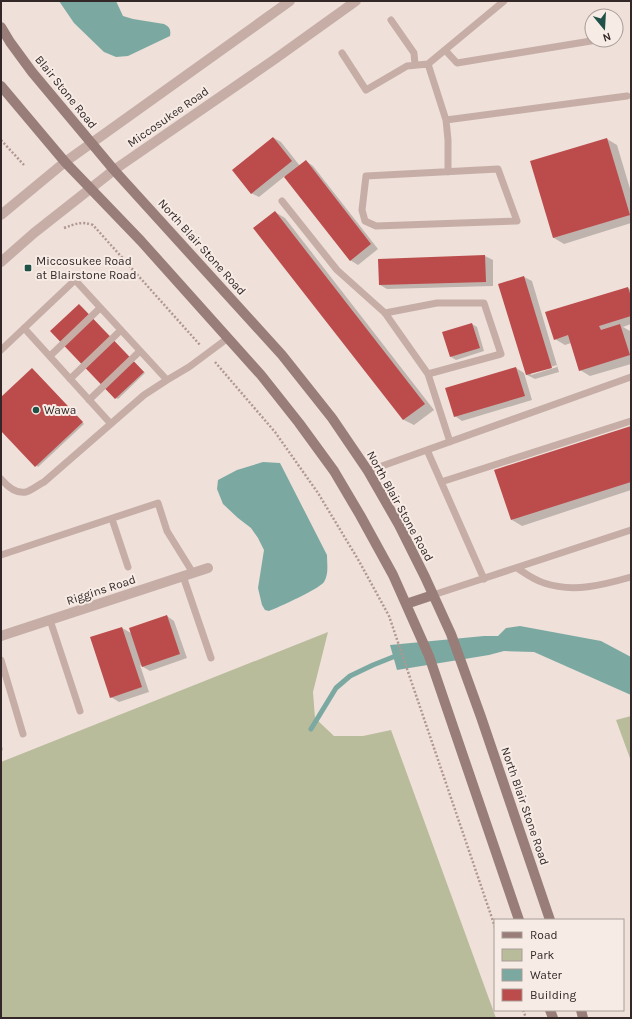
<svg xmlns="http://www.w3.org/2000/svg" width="632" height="1019" font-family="Karla,sans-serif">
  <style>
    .green { fill: #b9bc9b }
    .water { fill: #7ba9a1 }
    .shadow { fill: #0003; fill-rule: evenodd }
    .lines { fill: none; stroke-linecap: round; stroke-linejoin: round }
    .stream { stroke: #7ba9a1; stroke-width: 5 }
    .building { fill: #bc4c4b }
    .path { stroke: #b19791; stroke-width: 2.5; stroke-dasharray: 2 2; stroke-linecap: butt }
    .service { stroke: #c6aea7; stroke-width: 7 }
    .minor { stroke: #c6aea7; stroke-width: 10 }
    .tertiary { stroke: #c6aea7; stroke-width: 10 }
    .secondary { stroke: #997d78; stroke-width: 10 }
    .poi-dot { fill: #205148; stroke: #f7ebe5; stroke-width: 1.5 }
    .labels { text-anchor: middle; stroke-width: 4; stroke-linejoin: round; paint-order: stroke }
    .street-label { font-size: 12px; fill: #332827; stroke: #f7ebe5 }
    .poi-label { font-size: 12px; fill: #332827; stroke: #f7ebe5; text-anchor: start }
  </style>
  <rect width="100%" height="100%" fill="#efe0da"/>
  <path class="green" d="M328,632L313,692L315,718L334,736H363L391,730L496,1018H1V762Z
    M631,716V761L616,720Z"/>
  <path class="water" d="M59,1H116L123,16L133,19L164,24C170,27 171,30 170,36L128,56L116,57L104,52L74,23Z
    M263,462L280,463L327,555C327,563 329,574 324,582C319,589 279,607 269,611L265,610L262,605L258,588L264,550L258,538L251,528L238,518L223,504L217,489L218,480L237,470Z
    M520,626L601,641L631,657V695L534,652L504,651L489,655L397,670L390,645L484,636H498L506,628Z"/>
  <path class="shadow" d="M274,138L281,142L300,166L306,161L313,166L378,249L358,265L350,260L285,176L259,197L251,193Z
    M607,139L617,145L631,192V223L564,244L554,238Z
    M275,212L285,218L434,410L414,425L404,420L255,228Z
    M485,256L493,260V286L387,289L380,285Z
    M524,277L532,281L559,372L535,379L527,375L500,284ZM557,365V367L531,375V373Z
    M628,288L631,290V324L623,327L630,331L631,335V364L590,376L580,370L571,343L565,345L555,339Z
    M81,306L145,373L118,399L116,398Z
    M472,324L477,327L484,351L456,360L451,357Z
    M516,368L524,373L532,400L462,421L455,416Z
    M34,371L84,424L38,467L1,430V399Z
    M631,427V490L522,526L512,520Z
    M167,616L174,621L187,658L150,671L140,665L149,692L119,702L111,697L122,628L131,633Z
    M1,743L3,750L1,751Z"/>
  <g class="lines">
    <path class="stream" d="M311,729L336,688L350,676L373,665L393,657"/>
  </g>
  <path class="building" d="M273,137L292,161L251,194L232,170Z
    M607,138L630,215L553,238L530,161Z
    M306,160L371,244L350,261L284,177Z
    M275,211L425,404L403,420L253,228Z
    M485,255L486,282L379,285L378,259Z
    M524,276L552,368L526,375L498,284Z
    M628,287L631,297V316L599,326L601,330L620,324L630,355L579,371L568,335L554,340L545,312Z
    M79,304L144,372L115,399L50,331Z
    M472,323L480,348L450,357L442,332Z
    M516,367L525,396L454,417L445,388Z
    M32,368L83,422L35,467L1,431V397Z
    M631,426V482L511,520L494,470Z
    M167,615L180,654L142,667L129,628Z
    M122,627L142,687L110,698L90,637Z"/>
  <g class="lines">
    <path class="path" d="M1,140L24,165
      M64,228C75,224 81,221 93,225L200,345
      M215,362L275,432L318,493L359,561L389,616L495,927
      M523,1010L526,1018"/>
    <path class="service" d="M391,20L414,53L415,65
      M445,50L457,63L597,40
      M342,53L366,90L407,66L428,64L504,1
      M428,64L446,120L448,140V172
      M446,120L627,96
      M498,169L517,221L376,226L365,221L362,210L366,176Z
      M282,201L337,270L385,313L428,374L450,442
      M385,313L437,303H484L501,354L428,374
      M24,328L111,424
      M1,350L75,280L167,380
      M50,356L100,308
      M70,379L121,330
      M89,400L140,351
      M427,450L484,579
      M368,471L631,377
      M1,479C7,486 16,494 26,492C32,490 38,485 44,482L144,395L167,380L189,367L228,338
      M441,482L631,421
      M112,519L128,567
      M1,555L158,503L167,531L193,573
      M517,568C526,574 534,580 544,583C573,593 603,585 631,577
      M183,576L211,658
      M433,595L631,530
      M50,620L80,711
      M1,660L23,734"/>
    <path class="minor" d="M1,636L208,568"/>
    <path class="tertiary" d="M1,215L65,162L290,1
      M1,262L34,233L114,170L275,59L356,1"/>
    <path class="secondary" d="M1,27L10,42L32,72L114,170L282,355L332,418L368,471L399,525L425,577L451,634L481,717L550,920
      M1,86L65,162L141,241L261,375L299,423L334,471L360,515L393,575L429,656L519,920
      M406,604L433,595
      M550,1010L553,1018
      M581,1010L583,1018"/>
  </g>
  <g class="poi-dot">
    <rect x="24" y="264" width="8" height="8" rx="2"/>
    <circle cx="36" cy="410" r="4"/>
  </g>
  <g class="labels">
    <g class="street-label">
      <text transform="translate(66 92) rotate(51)" y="4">Blair Stone Road</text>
      <text transform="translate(168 117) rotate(-35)" y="4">Miccosukee Road</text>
      <text transform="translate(202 247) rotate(48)" y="4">North Blair Stone Road</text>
      <text transform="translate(400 506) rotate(61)" y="4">North Blair Stone Road</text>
      <text transform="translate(101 590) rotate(-18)" y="4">Riggins Road</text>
      <text transform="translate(525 806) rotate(71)" y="4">North Blair Stone Road</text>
    </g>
    <g class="poi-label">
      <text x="36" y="265">Miccosukee Road<tspan x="36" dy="14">at Blairstone Road</tspan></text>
      <text x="44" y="414">Wawa</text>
    </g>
  </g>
  <rect width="632" height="1019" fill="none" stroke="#332827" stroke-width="4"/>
  <rect x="494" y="919" width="130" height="92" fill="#f7ebe5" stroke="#a99d99"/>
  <rect x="502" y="932" width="20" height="6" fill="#997d78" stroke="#a99d99"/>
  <text x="530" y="939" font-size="12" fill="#332827">Road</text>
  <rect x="502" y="949" width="20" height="12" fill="#b9bc9b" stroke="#a99d99"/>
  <text x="530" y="959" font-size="12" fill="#332827">Park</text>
  <rect x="502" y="969" width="20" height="12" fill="#7ba9a1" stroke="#a99d99"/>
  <text x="530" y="979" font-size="12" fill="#332827">Water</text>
  <rect x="502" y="989" width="20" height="12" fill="#bc4c4b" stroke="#a99d99"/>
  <text x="530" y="999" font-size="12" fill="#332827">Building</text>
  <g transform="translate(604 28) rotate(162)"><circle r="19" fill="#f7ebe5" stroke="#a99d99"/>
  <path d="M0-3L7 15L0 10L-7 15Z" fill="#205148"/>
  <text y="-6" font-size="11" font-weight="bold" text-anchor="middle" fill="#332827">N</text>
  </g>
</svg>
